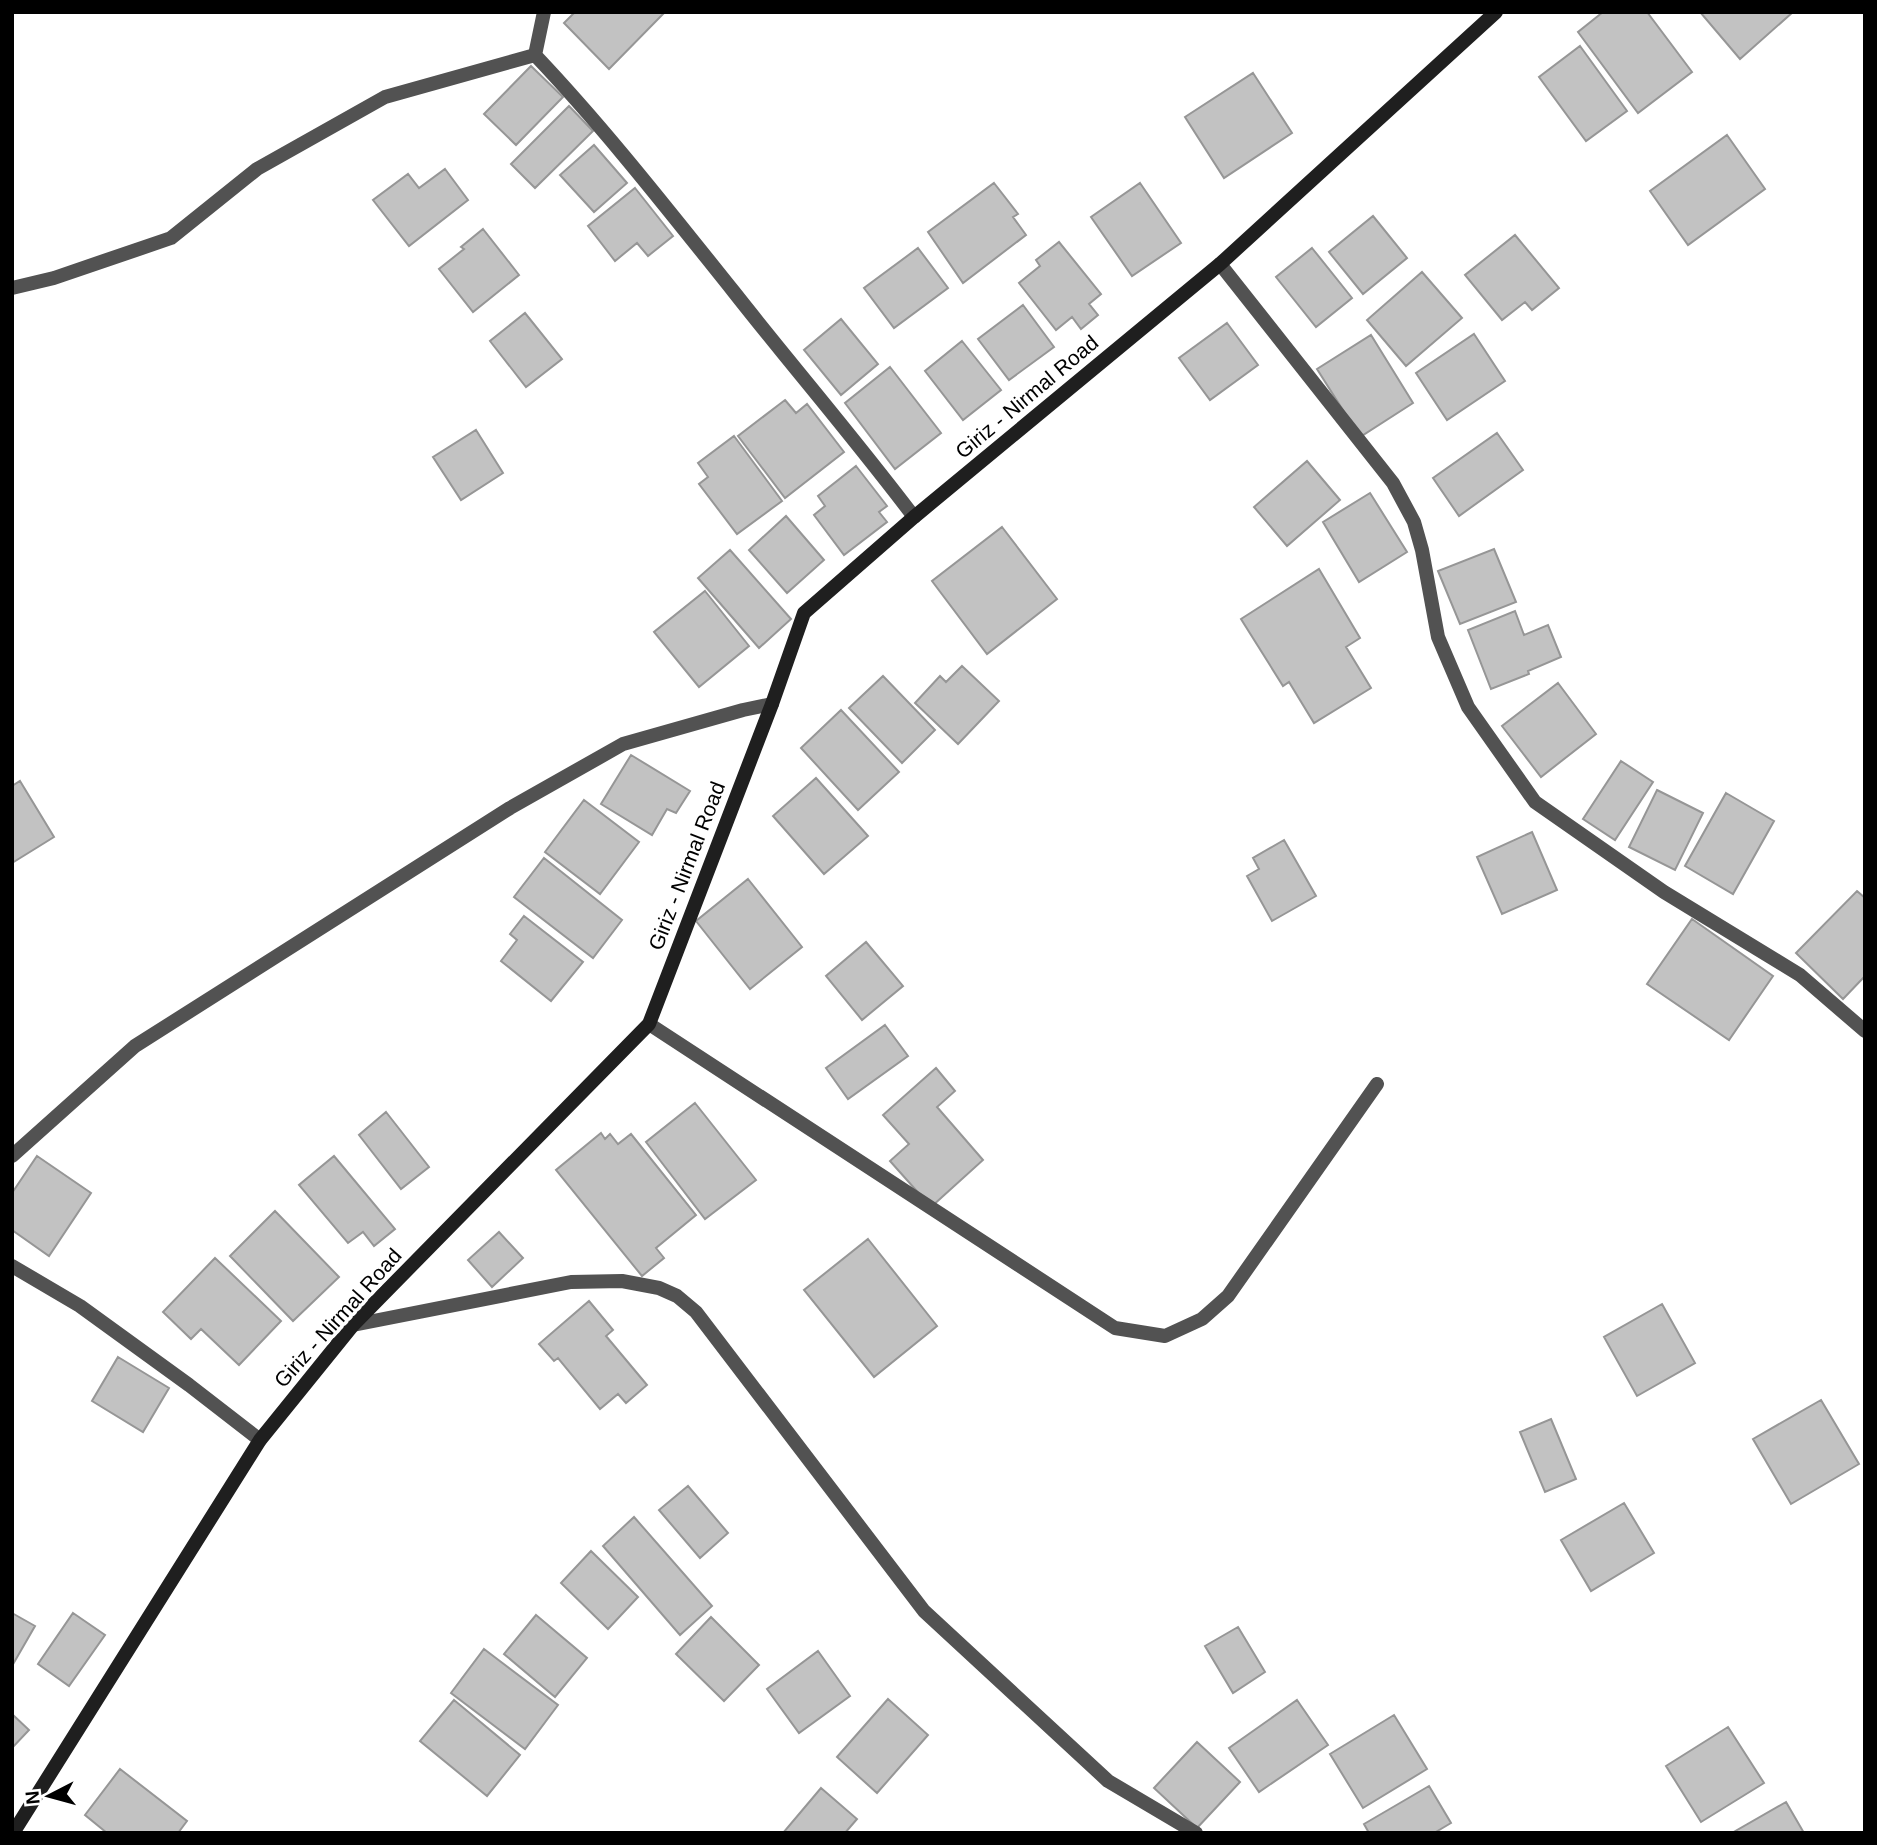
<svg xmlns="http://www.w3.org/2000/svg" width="1877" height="1845" font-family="Helvetica,sans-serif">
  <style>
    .building { fill: #c2c2c2; stroke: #969696; stroke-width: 2 }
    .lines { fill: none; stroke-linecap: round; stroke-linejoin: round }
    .street { stroke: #525252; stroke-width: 14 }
    .secondary { stroke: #1f1f1f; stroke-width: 14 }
    .labels { text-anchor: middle; stroke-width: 7; stroke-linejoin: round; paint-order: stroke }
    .street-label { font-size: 21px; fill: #000; stroke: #fff }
  </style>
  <rect width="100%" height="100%" fill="#fff"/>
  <path class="building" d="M575,12H665L609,69L564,23Z
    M1603,12H1647L1692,72L1638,113L1578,32Z
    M1700,12H1793L1740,59Z
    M1580,46L1627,111L1586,141L1539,77Z
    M531,66L563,97L516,145L484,114Z
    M1253,73L1292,133L1224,178L1185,117Z
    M569,106L593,131L535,188L511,164Z
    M1727,135L1765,189L1688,245L1650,191Z
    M594,145L627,183L594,212L560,175Z
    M445,169L468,200L409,246L373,200L408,174L419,188Z
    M994,183L1018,214L1013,217L1026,235L963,283L928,232Z
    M1140,183L1181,243L1132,276L1091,217Z
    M635,188L673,236L648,256L637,243L615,261L588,226Z
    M1373,216L1407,258L1363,294L1329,252Z
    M483,229L519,275L473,312L439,269L464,249L461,247Z
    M1515,235L1559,288L1532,310L1525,302L1502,320L1465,275Z
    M1059,242L1101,294L1089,304L1098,315L1081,329L1072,317L1056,330L1019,283L1040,266L1036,260Z
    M918,248L948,288L894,328L864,288Z
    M1312,248L1352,298L1316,327L1276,277Z
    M1422,272L1462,318L1406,366L1367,320Z
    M1023,305L1054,347L1009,380L978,339Z
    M525,313L562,359L526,387L490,341Z
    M841,319L878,364L841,395L804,350Z
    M1227,323L1258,365L1210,400L1179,358Z
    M1474,334L1505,381L1447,420L1416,373Z
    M1371,335L1413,403L1360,437L1317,369Z
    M962,341L1001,390L963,420L925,371Z
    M890,367L941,433L895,469L845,403Z
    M785,400L796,413L807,404L844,452L785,498L738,436Z
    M476,430L503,473L461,500L433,457Z
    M1497,433L1523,470L1459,516L1433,478Z
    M734,436L782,501L737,534L699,484L708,477L698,463Z
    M1307,461L1340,500L1287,546L1254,507Z
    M856,466L887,506L879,512L887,522L844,555L814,515L825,506L818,496Z
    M1370,493L1407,552L1359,582L1323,522Z
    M786,516L824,560L787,593L749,550Z
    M1002,527L1057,599L987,654L932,581Z
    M1494,549L1516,602L1460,624L1438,571Z
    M730,550L791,619L759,648L698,578Z
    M1319,569L1360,638L1346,647L1371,688L1314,723L1289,682L1283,686L1241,619Z
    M705,591L749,646L699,687L654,632Z
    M1515,611L1524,635L1548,625L1561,657L1528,671L1529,674L1491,689L1468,630Z
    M962,666L999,701L958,744L915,703L940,676L946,682Z
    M883,676L935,730L902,763L849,708Z
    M1558,683L1596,734L1541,777L1502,726Z
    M841,710L899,772L858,810L801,748Z
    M631,755L690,791L676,813L667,809L652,835L601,804Z
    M1621,761L1653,782L1615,840L1583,819Z
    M816,778L868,836L824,874L773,816Z
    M20,781L54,837L12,863V786Z
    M1657,790L1703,813L1675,870L1629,847Z
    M1726,793L1774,821L1733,894L1685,866Z
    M584,800L639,842L600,894L545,852Z
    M1532,832L1557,890L1502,914L1477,857Z
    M1284,840L1316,896L1272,921L1247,876L1259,869L1253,858Z
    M544,858L622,920L593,958L514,897Z
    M748,879L802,947L750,989L696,921Z
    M1857,891L1865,898V976L1843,999L1796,953Z
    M524,916L583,962L551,1001L501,961L517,940L510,934Z
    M1692,919L1773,976L1729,1040L1647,984Z
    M866,942L903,986L862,1020L826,976Z
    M885,1025L908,1056L848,1099L826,1068Z
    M936,1068L955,1091L937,1107L983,1160L931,1207L890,1161L909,1144L883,1115Z
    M695,1103L756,1180L705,1219L646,1142Z
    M386,1112L429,1167L401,1189L359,1135Z
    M601,1133L605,1139L610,1134L618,1144L631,1134L696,1215L656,1248L664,1258L642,1276L556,1170Z
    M37,1156L91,1193L49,1256L12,1230V1193Z
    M334,1156L395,1229L374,1246L363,1232L348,1243L299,1185Z
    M275,1211L339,1277L293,1321L230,1256Z
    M499,1232L523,1258L492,1287L468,1260Z
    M868,1239L937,1326L874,1377L804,1290Z
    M215,1258L281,1321L239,1365L201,1329L191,1339L163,1312Z
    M589,1301L613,1330L606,1336L647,1385L626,1403L618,1394L600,1409L558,1358L554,1361L539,1344Z
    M1662,1304L1695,1363L1637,1396L1604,1337Z
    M118,1357L169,1388L143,1432L92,1401Z
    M1821,1400L1859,1464L1791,1504L1753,1439Z
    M1551,1419L1576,1479L1545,1492L1520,1432Z
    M688,1486L728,1533L700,1558L659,1510Z
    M1624,1503L1654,1553L1591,1591L1561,1540Z
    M634,1517L712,1606L680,1635L603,1546Z
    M591,1551L638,1597L608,1629L561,1583Z
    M12,1613L35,1626L12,1666Z
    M73,1613L105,1635L69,1686L38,1664Z
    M536,1615L587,1658L555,1697L504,1654Z
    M711,1617L759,1665L724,1701L676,1654Z
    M1238,1627L1265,1672L1233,1693L1205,1646Z
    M484,1649L558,1705L525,1749L451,1693Z
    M818,1651L850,1696L799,1733L767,1689Z
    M888,1699L928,1735L877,1793L837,1757Z
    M454,1700L520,1755L487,1796L420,1741Z
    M1297,1700L1328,1745L1259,1792L1229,1748Z
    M12,1714L29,1730L12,1748Z
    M1394,1715L1427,1769L1363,1808L1330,1754Z
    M1728,1727L1764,1783L1701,1822L1666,1766Z
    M1197,1742L1240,1782L1197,1828L1154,1788Z
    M120,1769L187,1821L178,1833H107L85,1815Z
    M1429,1786L1451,1823L1434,1833H1369L1364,1824Z
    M821,1788L857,1819L845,1833H783Z
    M1786,1802L1804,1833H1732Z"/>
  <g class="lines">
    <path class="street" d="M535,55L544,12
      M1220,264L1393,483L1414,522L1422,550L1438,637L1468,707L1535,802L1664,892L1800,975L1865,1031
      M12,288L54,278L171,238L257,169L385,97L535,55C606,130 669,211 734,292C793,367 856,440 914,517
      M649,1024L1115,1328L1165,1336L1202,1319L1228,1296L1377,1084
      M12,1156L135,1046L510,808L623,744L743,710L772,704
      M12,1266L80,1306L189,1385L260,1440
      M353,1325L571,1282L622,1281L659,1288L677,1296L696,1312L924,1611L1108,1781L1196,1833"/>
    <path class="secondary" d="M13,1833L260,1440L353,1325L649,1024L772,704L804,613L914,517L1220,264L1496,12"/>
  </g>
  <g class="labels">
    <g class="street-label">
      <text transform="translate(1027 397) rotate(-40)" y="7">Giriz - Nirmal Road</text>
      <text transform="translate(687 866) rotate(-69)" y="7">Giriz - Nirmal Road</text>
      <text transform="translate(338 1318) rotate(-48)" y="7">Giriz - Nirmal Road</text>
    </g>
  </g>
  <rect width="1877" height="1845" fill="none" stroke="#000000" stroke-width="28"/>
  <g transform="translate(49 1796) rotate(264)" stroke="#ffffff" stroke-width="5" paint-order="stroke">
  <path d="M0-5L12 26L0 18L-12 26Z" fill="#000000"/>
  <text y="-10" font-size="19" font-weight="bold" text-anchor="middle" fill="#000000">N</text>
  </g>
</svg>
